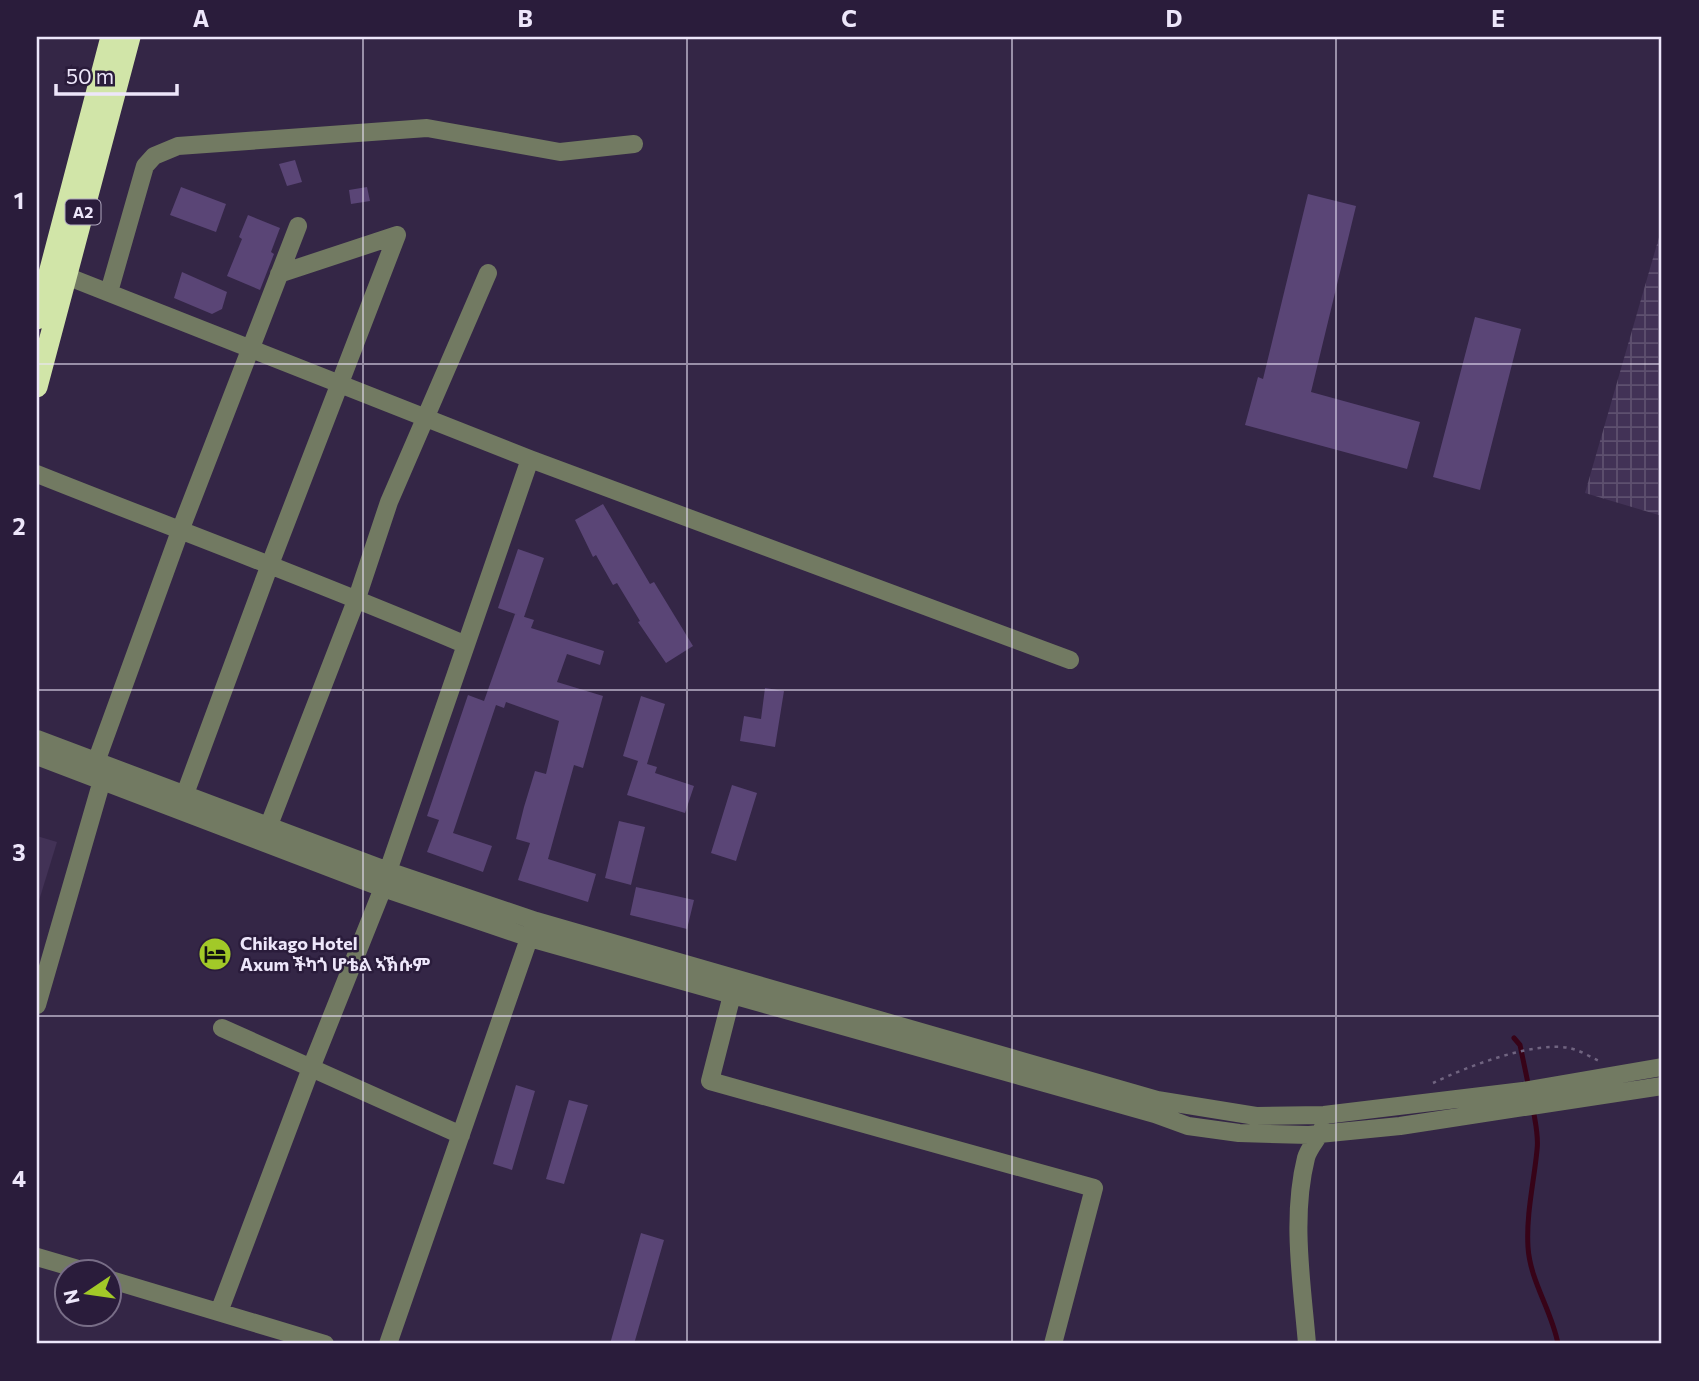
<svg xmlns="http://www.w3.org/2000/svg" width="1699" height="1381" font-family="Commissioner,'Noto Sans Ethiopic',sans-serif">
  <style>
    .built { fill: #423256 }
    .industrial { fill: url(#industrial-grid) }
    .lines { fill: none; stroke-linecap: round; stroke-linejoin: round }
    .stream { stroke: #370318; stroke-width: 5 }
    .building { fill: #5a4576 }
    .path { stroke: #706480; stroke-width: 2.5; stroke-dasharray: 3.5 5; stroke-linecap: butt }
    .minor { stroke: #727a62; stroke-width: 18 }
    .highway { stroke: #d1e5a8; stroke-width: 21 }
    .grid { fill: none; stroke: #ede6fa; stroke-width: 2; stroke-opacity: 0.55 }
    .labels { text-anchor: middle; stroke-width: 5; stroke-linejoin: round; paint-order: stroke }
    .shield { fill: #2a1c3b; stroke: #b2a9c1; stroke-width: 2 }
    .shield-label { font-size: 16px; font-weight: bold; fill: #ede6fa }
    .poi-label { font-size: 18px; font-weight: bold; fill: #ede6fa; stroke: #2a1c3b; text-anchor: start }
    .neatline { fill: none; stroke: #ede6fa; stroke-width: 2.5 }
    .grid-label { font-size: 23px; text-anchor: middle; font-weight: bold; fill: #ede6fa }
  </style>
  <defs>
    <pattern id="industrial-grid" width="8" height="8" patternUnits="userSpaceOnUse" patternTransform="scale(1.75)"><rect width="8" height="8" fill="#423256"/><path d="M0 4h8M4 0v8" fill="none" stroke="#5e506f"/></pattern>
  </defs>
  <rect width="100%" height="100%" fill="#342646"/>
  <path class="built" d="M37,836L57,842L37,907Z"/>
  <path class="industrial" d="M1662,227V516L1585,493Z"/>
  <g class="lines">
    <path class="stream" d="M1514,1038L1520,1045L1529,1088
      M1533,1108C1535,1122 1539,1136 1537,1150C1534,1182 1526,1214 1528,1247C1530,1281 1552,1311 1558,1344"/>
  </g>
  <path class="building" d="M295,160L302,182L287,186L279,164Z
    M181,187L226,204L216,232L170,215Z
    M367,187L370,201L351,204L349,190Z
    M1308,194L1356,206L1311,392L1420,422L1407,469L1245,425L1258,377L1263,379Z
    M248,215L280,228L271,252L274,254L260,290L227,276L242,239L239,237Z
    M182,272L227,292L222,309L212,314L174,298Z
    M1475,317L1521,329L1480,490L1433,477Z
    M603,504L650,584L654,582L693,646L666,663L638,622L640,621L617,583L613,585L596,555L593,557L575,520Z
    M518,549L544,558L524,617L498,608Z
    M515,614L534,620L531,628L604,651L600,665L567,654L557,682L603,696L583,768L574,765L548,859L596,874L588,902L518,880L530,843L516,839L524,807L535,771L546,774L559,721L506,702L504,708L496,705L453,833L492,846L483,872L427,852L439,820L427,816L468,695L484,701Z
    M765,688L784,691L775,747L740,741L744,716L761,719Z
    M641,696L665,704L647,764L657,767L655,773L694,786L685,813L627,795L638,761L623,756Z
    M732,785L757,793L736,861L711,853Z
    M619,821L645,827L631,885L605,878Z
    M636,887L694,900L687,929L630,915Z
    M516,1085L535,1091L512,1170L493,1164Z
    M569,1100L588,1105L564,1184L546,1179Z
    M641,1233L664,1240L634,1344H610Z"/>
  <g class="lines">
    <path class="path" d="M1433,1083C1466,1067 1533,1041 1569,1048C1580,1050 1590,1057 1599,1061"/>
    <path class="minor" d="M56,272L530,459L1070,660
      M279,274L397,235
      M109,292L145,166L154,156L178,146L427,128L560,152L634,144
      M37,474C180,531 324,584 466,645
      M37,739L388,871L536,921L1157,1100L1256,1116L1324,1115L1523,1091L1662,1067
      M37,756L383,888L530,938L1155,1114L1188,1126L1239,1133L1309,1135L1400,1126L1662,1086
      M96,762L180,531L298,226
      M185,794L269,567L397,235
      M269,825L357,598L389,502L488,273
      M388,871L530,459
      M732,995L710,1081L1094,1188L1053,1344
      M37,1005L105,770
      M222,1028L461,1135
      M37,1257L88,1272
      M108,1279L325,1344
      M219,1312L311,1068L383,888
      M388,1344L533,927
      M1307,1344C1302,1283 1291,1218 1306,1158C1309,1147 1318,1139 1322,1129"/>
    <path class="highway" d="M37,319L111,37
      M37,387L130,37"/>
  </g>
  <path class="grid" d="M363,37V1344M687,37V1344M1012,37V1344M1336,37V1344M37,364H1662M37,690H1662M37,1016H1662"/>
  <defs>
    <symbol id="hotel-disc" viewBox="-11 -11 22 22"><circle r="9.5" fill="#a2c928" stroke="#2a1c3b"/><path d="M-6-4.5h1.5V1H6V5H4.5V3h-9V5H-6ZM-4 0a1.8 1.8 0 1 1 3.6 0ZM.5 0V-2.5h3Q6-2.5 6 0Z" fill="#111"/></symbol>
  </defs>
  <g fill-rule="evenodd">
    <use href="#hotel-disc" x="196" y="935" width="38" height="38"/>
  </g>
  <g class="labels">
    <rect class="shield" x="65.5" y="199.5" width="35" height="25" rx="5"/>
    <g class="shield-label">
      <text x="83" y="218">A2</text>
    </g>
    <g class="poi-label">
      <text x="240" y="950">Chikago Hotel<tspan x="240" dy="21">Axum ችካጎ ሆቴል ኣኽሱም</tspan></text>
    </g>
  </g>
  <rect width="1699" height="1381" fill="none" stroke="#2a1c3b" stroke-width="77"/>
  <g transform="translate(88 1293) rotate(257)"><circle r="33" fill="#2a1c3b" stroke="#786d87" stroke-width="2"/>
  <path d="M0-5L12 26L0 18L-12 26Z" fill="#a2c928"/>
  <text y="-10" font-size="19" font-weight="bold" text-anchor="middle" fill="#ede6fa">N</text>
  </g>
  <path d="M56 84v10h121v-10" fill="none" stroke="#ede6fa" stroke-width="3.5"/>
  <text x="66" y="84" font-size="21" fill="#ede6fa" stroke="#2a1c3b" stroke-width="5" paint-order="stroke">50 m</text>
  <rect x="38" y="38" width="1622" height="1304" class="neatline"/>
  <g class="grid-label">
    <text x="201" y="27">A</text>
    <text x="525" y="27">B</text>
    <text x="849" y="27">C</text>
    <text x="1174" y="27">D</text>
    <text x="1498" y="27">E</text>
    <text x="19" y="209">1</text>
    <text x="19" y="535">2</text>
    <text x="19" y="861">3</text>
    <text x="19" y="1187">4</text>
  </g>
</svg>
